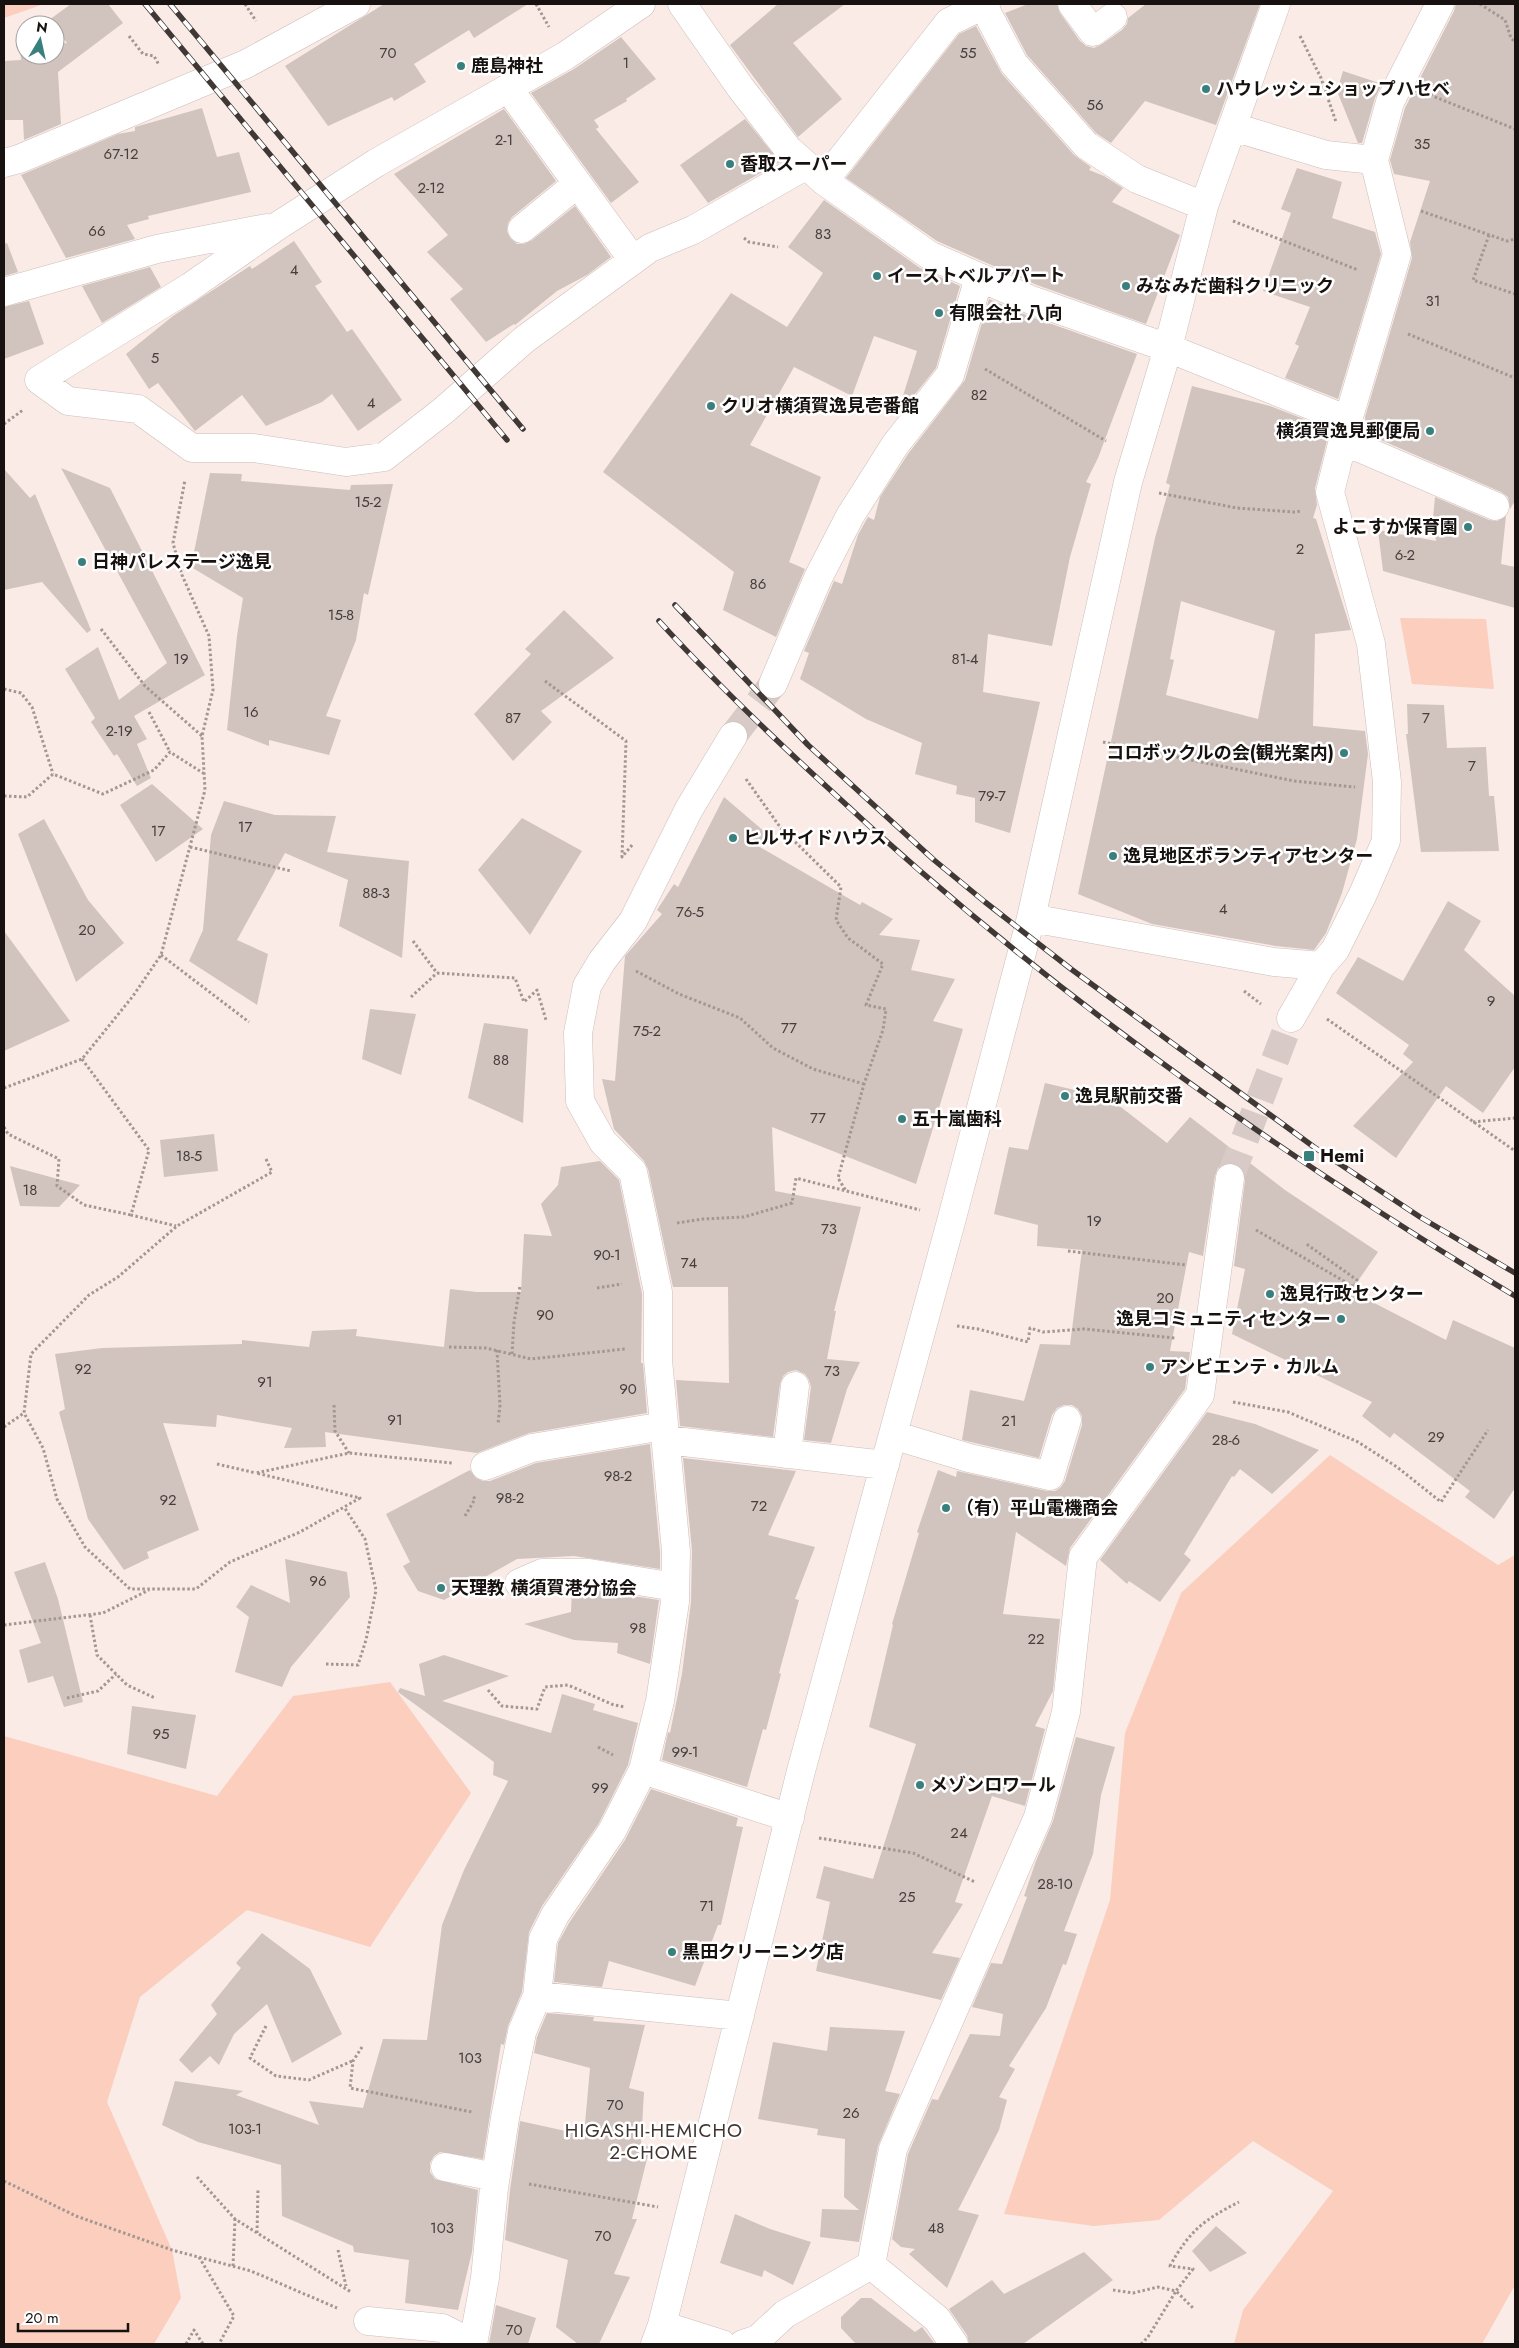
<svg xmlns="http://www.w3.org/2000/svg" width="1519" height="2348" font-family="Jost,'Noto Sans JP',sans-serif">
  <style>
    .green { fill: #fbcebe }
    .building { fill: #d1c3be; fill-rule: evenodd }
    .lines { fill: none; stroke-linecap: round; stroke-linejoin: round }
    .minor-tunnel { stroke: #d8cac6; stroke-width: 28; stroke-dasharray: 28 14; stroke-linecap: butt }
    .minor-casing { stroke: #ccbeba; stroke-width: 29 }
    .path { stroke: #a29793; stroke-width: 3; stroke-dasharray: 2.5 2.5; stroke-linecap: butt }
    .minor { stroke: #fff; stroke-width: 28 }
    .rail-casing { stroke: #3f3835; stroke-width: 5.5 }
    .rail { stroke: #fff; stroke-width: 4; stroke-dasharray: 11; stroke-linecap: butt }
    .poi-dot { fill: #38807e; stroke: #fff; stroke-width: 2 }
    .labels { text-anchor: middle; stroke-width: 5; stroke-linejoin: round; paint-order: stroke }
    .number-label { font-size: 15px; fill: #463e3c }
    .poi-label { font-size: 18px; font-weight: bold; fill: #171210; stroke: #fff; text-anchor: start }
    .neighbourhood-label { font-size: 19px; letter-spacing: 1px; fill: #403531; stroke: #fff }
  </style>
  <rect width="100%" height="100%" fill="#faebe6"/>
  <path class="green" d="M4,4H44L4,18Z
    M1400,618L1486,619L1494,689L1412,684Z
    M1330,1455L1498,1565L1515,1555V2285L1482,2344H1234L1243,2310L1333,2191L1253,2141L1159,2220L1094,2226L1004,2214L1110,1900L1125,1733L1181,1593Z
    M390,1682L471,1793L370,1947L247,1910L140,1997L107,2102L172,2250L181,2298L154,2344H4V1736L217,1796L293,1696Z"/>
  <path class="building" d="M71,4H108L123,23L58,72L61,124L24,140L23,120H4V61L21,60L20,45H25V55H55V44L67,43L49,20Z
    M384,4H528L474,38L469,30L414,64L426,82L394,101L392,97L328,126L285,66Z
    M778,4H845L793,43L842,99L798,137L730,45Z
    M1028,4H1057L1060,13L1080,41L1086,46L1094,48L1102,44L1122,30L1127,24L1128,18L1146,4H1260L1216,125L1145,101L1111,143L1096,133L1027,55L1005,13Z
    M1456,4H1515V501L1510,509L1508,497L1501,492L1367,434L1365,417L1412,258L1410,242L1430,181L1394,174L1390,160L1405,108L1454,11Z
    M976,26L1002,74L1074,155L1091,167L1089,170L1104,176L1123,188L1112,202L1180,235L1146,324L1037,285L937,241L846,178L959,34Z
    M621,37L656,79L626,99L627,101L594,120L599,127L596,129L639,182L611,203L531,93L574,69Z
    M1343,71L1382,84L1375,98L1362,143H1358L1337,91Z
    M202,108L217,157L239,152L251,192L148,216L149,219L127,225L135,239L66,258L21,175L118,134L135,131V127Z
    M504,109L556,181L512,217L508,223L507,231L510,238L517,244H524L531,241L575,206L611,257L587,275L557,291L515,325L514,324L486,342L450,299L463,289L427,252L448,235L394,174Z
    M745,119L780,162L708,203L680,165Z
    M1297,168L1342,182L1332,218L1375,232L1381,254L1338,399L1285,378L1299,346L1295,344L1310,307L1263,291L1291,213L1281,209Z
    M824,200L920,268L960,286L936,368L896,418L917,351L874,336L852,396L794,367L750,445L821,477L789,562L805,569L776,637L723,610L734,572L603,472L731,293L787,327L823,273L788,247Z
    M294,241L322,282L315,286L347,332L352,329L402,400L358,431L332,394L322,402L266,426L242,395L195,431L158,383L149,389L126,354L173,316L250,266L252,269Z
    M7,243L18,272L4,276V244Z
    M150,267L161,287L102,323L82,286Z
    M989,299L1026,315L1137,354L1098,458L1086,482L1091,484L1070,557L1052,646L988,634L983,692L1040,702L1010,833L975,822V798L956,794L957,786L915,774L922,743L866,719L800,679L809,653L804,651L834,581L842,584L858,535L864,524L868,517L874,520L880,497L908,454L965,380Z
    M29,301L44,344L4,359V307Z
    M1192,386L1270,406L1330,429L1315,488L1317,505L1313,518L1316,519L1351,630L1315,634L1313,726L1365,731L1368,754L1357,839L1342,893L1326,933L1314,950L1276,946L1152,924L1078,894L1155,538L1170,485L1166,483ZM1181,601L1275,631L1258,719L1166,695L1174,660L1170,659Z
    M61,468L110,488L205,675L134,716L147,739L137,744L151,778L137,786L117,754L114,756L91,722L95,718L65,669L98,647L119,700L167,663Z
    M4,469L30,498L35,494L91,630L87,633L42,582L4,590Z
    M210,473L242,474L241,481L350,490L351,485L393,484L368,595L364,593L356,640L326,716L341,720L329,755L269,740V746L227,730L237,636L243,598L191,567Z
    M1435,497L1489,520L1497,521L1506,516L1501,564L1515,567V608L1383,571L1378,530L1436,541L1433,518Z
    M564,610L614,658L541,711L552,722L513,761L474,714L531,654L525,649Z
    M1407,704L1444,705L1447,748L1486,747L1489,796H1494L1499,851L1421,852L1406,734H1408Z
    M152,784L203,829L156,862L120,805Z
    M724,797L766,833L758,846L860,905L862,902L893,919L879,935L920,940L911,970L955,979L933,1021L963,1029L916,1184L772,1127L775,1191L861,1207L834,1311H836L827,1359L860,1362L847,1389L831,1443L804,1440L811,1387L809,1380L805,1374L796,1370L788,1372L783,1376L780,1384L773,1437L680,1426L676,1380L729,1383L728,1287H673L648,1169L644,1161L614,1129L602,1079L615,1081L625,956L662,914L657,910L674,884L678,887Z
    M224,801L275,815L336,816L327,852L409,861L402,958L339,926L348,880L285,853L237,940L268,954L257,1005L189,961L203,930L211,835Z
    M522,818L582,851L530,935L478,870Z
    M44,819L88,900L124,943L76,982L18,834Z
    M1448,901L1481,921L1464,950L1515,996V1067L1483,1113L1446,1086L1396,1158L1353,1126L1413,1062L1403,1054L1409,1045L1336,993L1358,957L1403,981Z
    M4,931L70,1021L4,1051Z
    M370,1009L416,1014L401,1075L362,1059Z
    M484,1023L528,1029L523,1123L468,1098Z
    M1045,1083L1117,1100V1104L1167,1143L1190,1117L1285,1190L1378,1252L1351,1291L1446,1340L1453,1320L1515,1348V1488L1494,1519L1465,1497L1470,1491L1394,1433L1390,1438L1362,1416L1372,1402L1232,1334L1245,1269L1234,1266L1245,1180L1244,1172L1239,1165L1233,1163H1225L1218,1168L1215,1176L1203,1256L1189,1252L1170,1351L1190,1352L1185,1389L1070,1548L1066,1566L1016,1532L1003,1614L1060,1619L1053,1691L1035,1726L1045,1729L1025,1806L992,1796L955,1902L963,1904L932,1953L960,1958L941,2000L816,1971L830,1902L816,1898L824,1866L873,1879L916,1744L869,1727L893,1625L892,1624L919,1533L917,1532L938,1470L956,1477L957,1471L1047,1491H1055L1061,1487L1065,1481L1082,1425V1416L1078,1409L1072,1405H1064L1057,1408L1052,1415L1039,1458L962,1440L970,1390L1024,1401L1040,1344L1070,1345L1082,1250L1037,1246L1038,1225L994,1214L1009,1147L1028,1150Z
    M214,1134L218,1171L164,1177L160,1140Z
    M600,1161L619,1180L642,1294L641,1363H643L647,1413L529,1433L477,1453L325,1432L326,1447L284,1448L292,1428L217,1415L216,1427L163,1423L199,1530L147,1552L149,1558L124,1570L88,1519L59,1412L65,1409L55,1354L102,1348L242,1344V1340L309,1347L312,1331L357,1329L356,1336L444,1347L450,1289L477,1292H521L524,1234L552,1236L541,1204L558,1185L561,1167Z
    M10,1166L80,1185L59,1207L20,1206Z
    M1207,1412L1255,1424L1319,1450L1272,1494L1240,1469L1234,1477L1232,1476L1184,1554L1191,1560L1160,1602L1129,1581L1127,1584L1100,1560Z
    M650,1444L660,1552V1569L574,1556L517,1559L444,1600L418,1591L403,1566L410,1562L386,1514L470,1470L476,1478L483,1481H490L536,1463Z
    M683,1458L796,1471L768,1535L815,1547L795,1599L799,1600L779,1673L781,1674L766,1730L763,1729L747,1787L662,1760L668,1732L670,1733L682,1674L691,1602L692,1550Z
    M285,1559L347,1572L350,1597L291,1667L282,1687L235,1672L249,1617L236,1607L251,1585L290,1603Z
    M45,1562L58,1599L83,1702L64,1707L53,1676L28,1683L19,1650L41,1643L14,1572Z
    M572,1589H588L659,1600L650,1664L617,1653L618,1643L574,1640L524,1624L571,1612Z
    M444,1655L509,1676L442,1701L551,1733L562,1694L595,1704L593,1710L638,1723L628,1765L599,1823L542,1906L529,1932L522,1992L508,2026L504,2045L501,2044L483,2159L440,2152L434,2156L430,2163V2172L435,2179L478,2190L472,2252L458,2310L405,2303L409,2260L354,2252L353,2246L282,2216L281,2165L198,2142L162,2125L175,2081L243,2091L236,2095L319,2125L309,2101L363,2108L383,2039L427,2040L442,1925L464,1870L508,1781L493,1775L494,1762L398,1692L400,1688L425,1696L419,1664Z
    M132,1706L196,1715L186,1769L127,1754Z
    M1076,1737L1115,1747L1101,1795L1093,1854L1064,1931L1077,1934L1066,1965L1063,1964L1046,2008L1009,2066L1015,2069L999,2097L1007,2100L999,2130L958,2210L979,2215L947,2288L909,2254L915,2249L901,2247L892,2239L908,2154L932,2099L938,2100L970,2034L1000,2036L1003,2014L972,2007L991,1963L1002,1964L1027,1897L1024,1896L1036,1861L1053,1821Z
    M651,1789L738,1818L736,1826L743,1827L721,1925H718L695,1986L609,1961L602,1987L554,1982L558,1943L569,1923L625,1840Z
    M262,1933L310,1969L342,2034L292,2063L267,2004L234,2034L219,2065L210,2056L192,2073L179,2060L217,2014L211,2005L241,1968L236,1963Z
    M547,2013L594,2017L593,2021L645,2025L629,2088L644,2092L641,2145L650,2147L632,2219H637L614,2274L630,2277L599,2344H578L556,2327L568,2260L505,2240L510,2190L520,2121L584,2135L590,2068L534,2053L537,2037Z
    M830,2027L905,2031L885,2091L900,2094L878,2146L859,2242L820,2237L822,2209L859,2210L844,2197L845,2139L817,2135L818,2129L758,2119L773,2042L827,2051Z
    M735,2214L770,2229L811,2242L793,2285L764,2270L762,2277L720,2263Z
    M1216,2226L1247,2253L1210,2272L1192,2251Z
    M1084,2252L1113,2280L1023,2344H969L967,2335L949,2309L992,2280L1004,2294Z
    M861,2298H871L915,2332L922,2327L935,2344H856L841,2328V2317Z
    M496,2305L536,2318L528,2344H489Z"/>
  <g class="lines">
    <path class="minor-tunnel" d="M733,736L773,684
      M1230,1178L1291,1018"/>
    <defs>
      <path id="minor" d="M641,4L565,56L376,163L276,227L190,287L39,380L68,401L138,409L192,448H254L346,462L384,457L443,411L525,339L650,248L693,230L805,166
        M682,4L740,87L788,149L824,181L929,255L1031,300L1168,348L1348,420
        M1072,4L1093,32L1113,17
        M983,5L1014,64L1086,145L1137,179L1204,206
        M508,88L633,260
        M1233,127L1326,155L1374,160
        M4,163L19,159L246,64L356,4
        M824,181L949,22L986,4
        M522,229L577,184
        M4,292L157,249L267,228
        M1343,441L1495,506
        M773,684L818,578L850,516L895,445L950,375L979,278
        M1031,918L1274,962L1321,966
        M1291,1018L1321,966L1335,950L1363,894L1386,841L1387,782L1371,644L1330,492L1348,420L1397,254L1374,160L1390,102L1440,4
        M893,1435L969,1458L1050,1476L1067,1420
        M666,1440L885,1465
        M787,1454L795,1386
        M485,1466L532,1448L664,1426
        M519,1583L542,1573H589L675,1587
        M643,1770L790,1818
        M537,1996L740,2016
        M445,2167L495,2177
        M871,2265L937,2319L954,2344
        M368,2321L442,2328L473,2344L485,2278L494,2188L505,2118L522,2032L537,1996L543,1939L555,1915L612,1831L643,1770L660,1701L675,1602L676,1551L658,1360V1292L633,1172L603,1142L580,1101L578,1033L587,986L602,961L633,921L689,809L733,736
        M662,2325L722,2344
        M655,2344L662,2325L801,1771L952,1218L1031,918L1128,482L1168,348L1204,206L1276,4
        M743,2344L758,2339L785,2314L871,2265L893,2149L1038,1817L1066,1712L1083,1557L1200,1395L1230,1178"/>
    </defs>
    <use href="#minor" class="minor-casing"/>
    <path class="path" d="M245,4L256,21
      M536,4L549,27
      M1480,4L1505,20L1511,38L1515,42
      M129,36L143,54L154,56L159,65
      M1300,36L1321,78L1336,122
      M1430,95L1515,129
      M1421,211L1507,241L1515,239
      M1233,221L1358,270
      M1489,235L1473,280L1515,294
      M744,238L749,242L778,247
      M1408,334L1515,378
      M985,369L1106,441
      M4,424L23,410
      M1159,493L1237,508L1294,512L1301,511
      M101,629L145,686L202,736
      M545,681L626,741L622,857L633,844
      M4,689L21,693L32,707L53,774
      M149,712L170,752
      M1103,742L1294,781L1355,787
      M746,779L780,827L841,887L836,920L848,938L883,964L866,1005L886,1009L883,1030L864,1084L838,1178L846,1191
      M4,796L27,797L53,774L103,794L154,770L170,752L203,773
      M190,847L291,871
      M413,941L437,973L515,978L524,1002L537,990L546,1020
      M161,955L249,1022
      M636,971L679,994L740,1018L773,1048L813,1069L864,1084
      M1244,991L1261,1004
      M411,997L437,973
      M1327,1019L1515,1151
      M82,1059L149,1150L131,1215L176,1226
      M4,1088L82,1059L133,996L161,955L205,790L202,736L213,690L209,636L182,575L173,543L185,480
      M1473,1122L1515,1118
      M4,1127L8,1134L59,1159L57,1186L84,1205L131,1215
      M266,1159L272,1172L177,1226L118,1277L89,1295L31,1354L24,1413L43,1448L57,1499L85,1547L130,1589H196L230,1562L300,1532L360,1498L256,1473L349,1453L452,1463
      M677,1223L703,1219L744,1217L792,1203L796,1178L920,1210
      M1256,1230L1354,1287L1357,1280L1305,1243
      M1068,1251L1186,1265
      M597,1288L622,1284
      M957,1326L978,1329L1028,1342L1030,1328L1043,1332L1084,1329L1175,1338
      M449,1347L486,1348L531,1359L625,1349
      M497,1350L500,1405L498,1424
      M512,1354L514,1322L520,1286
      M1233,1402L1288,1412L1358,1442L1397,1467L1441,1502L1488,1430
      M334,1405L335,1431L349,1453
      M4,1427L24,1413
      M217,1464L256,1473
      M465,1516L475,1499L473,1496
      M90,1615L97,1655L127,1685L155,1698
      M4,1625L103,1613L149,1590
      M326,1664L358,1665L366,1640L376,1590L365,1539L344,1507
      M488,1690L502,1706L537,1709L545,1687L568,1685L614,1705L625,1707
      M67,1698L98,1691L116,1674
      M598,1747L613,1755
      M819,1838L913,1853L975,1882
      M266,2026L250,2058L276,2076L309,2080L352,2061
      M362,2047L353,2061L350,2088L472,2112
      M197,2177L235,2219L351,2292
      M4,2181L76,2216L172,2250L251,2271L337,2308
      M529,2184L658,2207
      M257,2233L258,2189
      M338,2250L346,2286
      M199,2257L234,2316L219,2344
      M233,2266L235,2219
      M1113,2290L1133,2293L1158,2287L1176,2291L1193,2269L1170,2266C1189,2231 1205,2219 1239,2202
      M186,2344L194,2330L203,2344
      M1141,2344L1148,2337L1176,2291L1193,2308"/>
    <use href="#minor" class="minor"/>
    <defs>
      <path id="rail" d="M145,4L507,440
        M170,4L523,429
        M675,605L808,745L934,860L985,902L1071,969L1314,1147L1420,1217L1515,1273
        M659,621C712,679 769,734 827,787C1036,983 1270,1149 1515,1296"/>
    </defs>
    <use href="#rail" class="rail-casing"/>
    <use href="#rail" class="rail"/>
  </g>
  <g class="poi-dot">
    <circle cx="461" cy="66" r="5"/>
    <circle cx="1206" cy="89" r="5"/>
    <circle cx="730" cy="164" r="5"/>
    <circle cx="877" cy="276" r="5"/>
    <circle cx="1126" cy="286" r="5"/>
    <circle cx="939" cy="313" r="5"/>
    <circle cx="711" cy="406" r="5"/>
    <circle cx="1430" cy="431" r="5"/>
    <circle cx="1468" cy="527" r="5"/>
    <circle cx="82" cy="562" r="5"/>
    <circle cx="1344" cy="753" r="5"/>
    <circle cx="733" cy="838" r="5"/>
    <circle cx="1113" cy="856" r="5"/>
    <circle cx="1065" cy="1096" r="5"/>
    <circle cx="902" cy="1119" r="5"/>
    <rect x="1303" y="1150" width="12" height="12" rx="2.5"/>
    <circle cx="1270" cy="1294" r="5"/>
    <circle cx="1341" cy="1319" r="5"/>
    <circle cx="1150" cy="1367" r="5"/>
    <circle cx="946" cy="1508" r="5"/>
    <circle cx="441" cy="1588" r="5"/>
    <circle cx="920" cy="1785" r="5"/>
    <circle cx="672" cy="1952" r="5"/>
  </g>
  <g class="labels">
    <g class="number-label">
      <text x="388" y="58">70</text>
      <text x="968" y="58">55</text>
      <text x="626" y="68">1</text>
      <text x="1095" y="110">56</text>
      <text x="504" y="145">2-1</text>
      <text x="1422" y="149">35</text>
      <text x="121" y="159">67-12</text>
      <text x="431" y="193">2-12</text>
      <text x="97" y="236">66</text>
      <text x="823" y="239">83</text>
      <text x="294" y="275">4</text>
      <text x="1433" y="306">31</text>
      <text x="155" y="363">5</text>
      <text x="979" y="400">82</text>
      <text x="371" y="408">4</text>
      <text x="368" y="507">15-2</text>
      <text x="1300" y="554">2</text>
      <text x="1405" y="560">6-2</text>
      <text x="758" y="589">86</text>
      <text x="341" y="620">15-8</text>
      <text x="181" y="664">19</text>
      <text x="965" y="664">81-4</text>
      <text x="251" y="717">16</text>
      <text x="513" y="723">87</text>
      <text x="1426" y="723">7</text>
      <text x="119" y="736">2-19</text>
      <text x="1472" y="771">7</text>
      <text x="992" y="801">79-7</text>
      <text x="245" y="832">17</text>
      <text x="158" y="836">17</text>
      <text x="376" y="898">88-3</text>
      <text x="1223" y="914">4</text>
      <text x="690" y="917">76-5</text>
      <text x="87" y="935">20</text>
      <text x="1491" y="1006">9</text>
      <text x="789" y="1033">77</text>
      <text x="647" y="1036">75-2</text>
      <text x="501" y="1065">88</text>
      <text x="818" y="1123">77</text>
      <text x="189" y="1161">18-5</text>
      <text x="30" y="1195">18</text>
      <text x="1094" y="1226">19</text>
      <text x="829" y="1234">73</text>
      <text x="607" y="1260">90-1</text>
      <text x="689" y="1268">74</text>
      <text x="1165" y="1303">20</text>
      <text x="545" y="1320">90</text>
      <text x="83" y="1374">92</text>
      <text x="832" y="1376">73</text>
      <text x="265" y="1387">91</text>
      <text x="628" y="1394">90</text>
      <text x="395" y="1425">91</text>
      <text x="1009" y="1426">21</text>
      <text x="1436" y="1442">29</text>
      <text x="1226" y="1445">28-6</text>
      <text x="618" y="1481">98-2</text>
      <text x="510" y="1503">98-2</text>
      <text x="168" y="1505">92</text>
      <text x="759" y="1511">72</text>
      <text x="318" y="1586">96</text>
      <text x="638" y="1633">98</text>
      <text x="1036" y="1644">22</text>
      <text x="161" y="1739">95</text>
      <text x="685" y="1757">99-1</text>
      <text x="600" y="1793">99</text>
      <text x="959" y="1838">24</text>
      <text x="1055" y="1889">28-10</text>
      <text x="907" y="1902">25</text>
      <text x="707" y="1911">71</text>
      <text x="470" y="2063">103</text>
      <text x="615" y="2110">70</text>
      <text x="851" y="2118">26</text>
      <text x="245" y="2134">103-1</text>
      <text x="442" y="2233">103</text>
      <text x="936" y="2233">48</text>
      <text x="603" y="2241">70</text>
      <text x="514" y="2335">70</text>
    </g>
    <g class="poi-label">
      <text x="471" y="72">鹿島神社</text>
      <text x="1216" y="95">ハウレッシュショップハセベ</text>
      <text x="740" y="170">香取スーパー</text>
      <text x="887" y="282">イーストベルアパート</text>
      <text x="1136" y="292">みなみだ歯科クリニック</text>
      <text x="949" y="319">有限会社 八向</text>
      <text x="721" y="412">クリオ横須賀逸見壱番館</text>
      <text x="1420" y="437" text-anchor="end">横須賀逸見郵便局</text>
      <text x="1458" y="533" text-anchor="end">よこすか保育園</text>
      <text x="92" y="568">日神パレステージ逸見</text>
      <text x="1334" y="759" text-anchor="end">コロボックルの会(観光案内)</text>
      <text x="743" y="844">ヒルサイドハウス</text>
      <text x="1123" y="862">逸見地区ボランティアセンター</text>
      <text x="1075" y="1102">逸見駅前交番</text>
      <text x="912" y="1125">五十嵐歯科</text>
      <text x="1320" y="1162">Hemi</text>
      <text x="1280" y="1300">逸見行政センター</text>
      <text x="1331" y="1325" text-anchor="end">逸見コミュニティセンター</text>
      <text x="1160" y="1373">アンビエンテ・カルム</text>
      <text x="956" y="1514">（有）平山電機商会</text>
      <text x="451" y="1594">天理教 横須賀港分協会</text>
      <text x="930" y="1791">メゾンロワール</text>
      <text x="682" y="1958">黒田クリーニング店</text>
    </g>
    <g class="neighbourhood-label">
      <text x="654" y="2137">HIGASHI-HEMICHO<tspan x="654" dy="22">2-CHOME</tspan></text>
    </g>
  </g>
  <rect width="1519" height="2348" fill="none" stroke="#171210" stroke-width="10"/>
  <g transform="translate(40 40) rotate(9)"><circle r="24" fill="#ffffff" stroke="#a2a09f"/>
  <path d="M0-4L9 19L0 12L-9 19Z" fill="#38807e"/>
  <text y="-8" font-size="14" font-weight="bold" text-anchor="middle" fill="#171210">N</text>
  </g>
  <path d="M18 2323v8h110v-8" fill="none" stroke="#171210" stroke-width="2.5"/>
  <text x="25" y="2323" font-size="15" fill="#171210" stroke="#ffffff" stroke-width="4" paint-order="stroke">20 m</text>
</svg>
